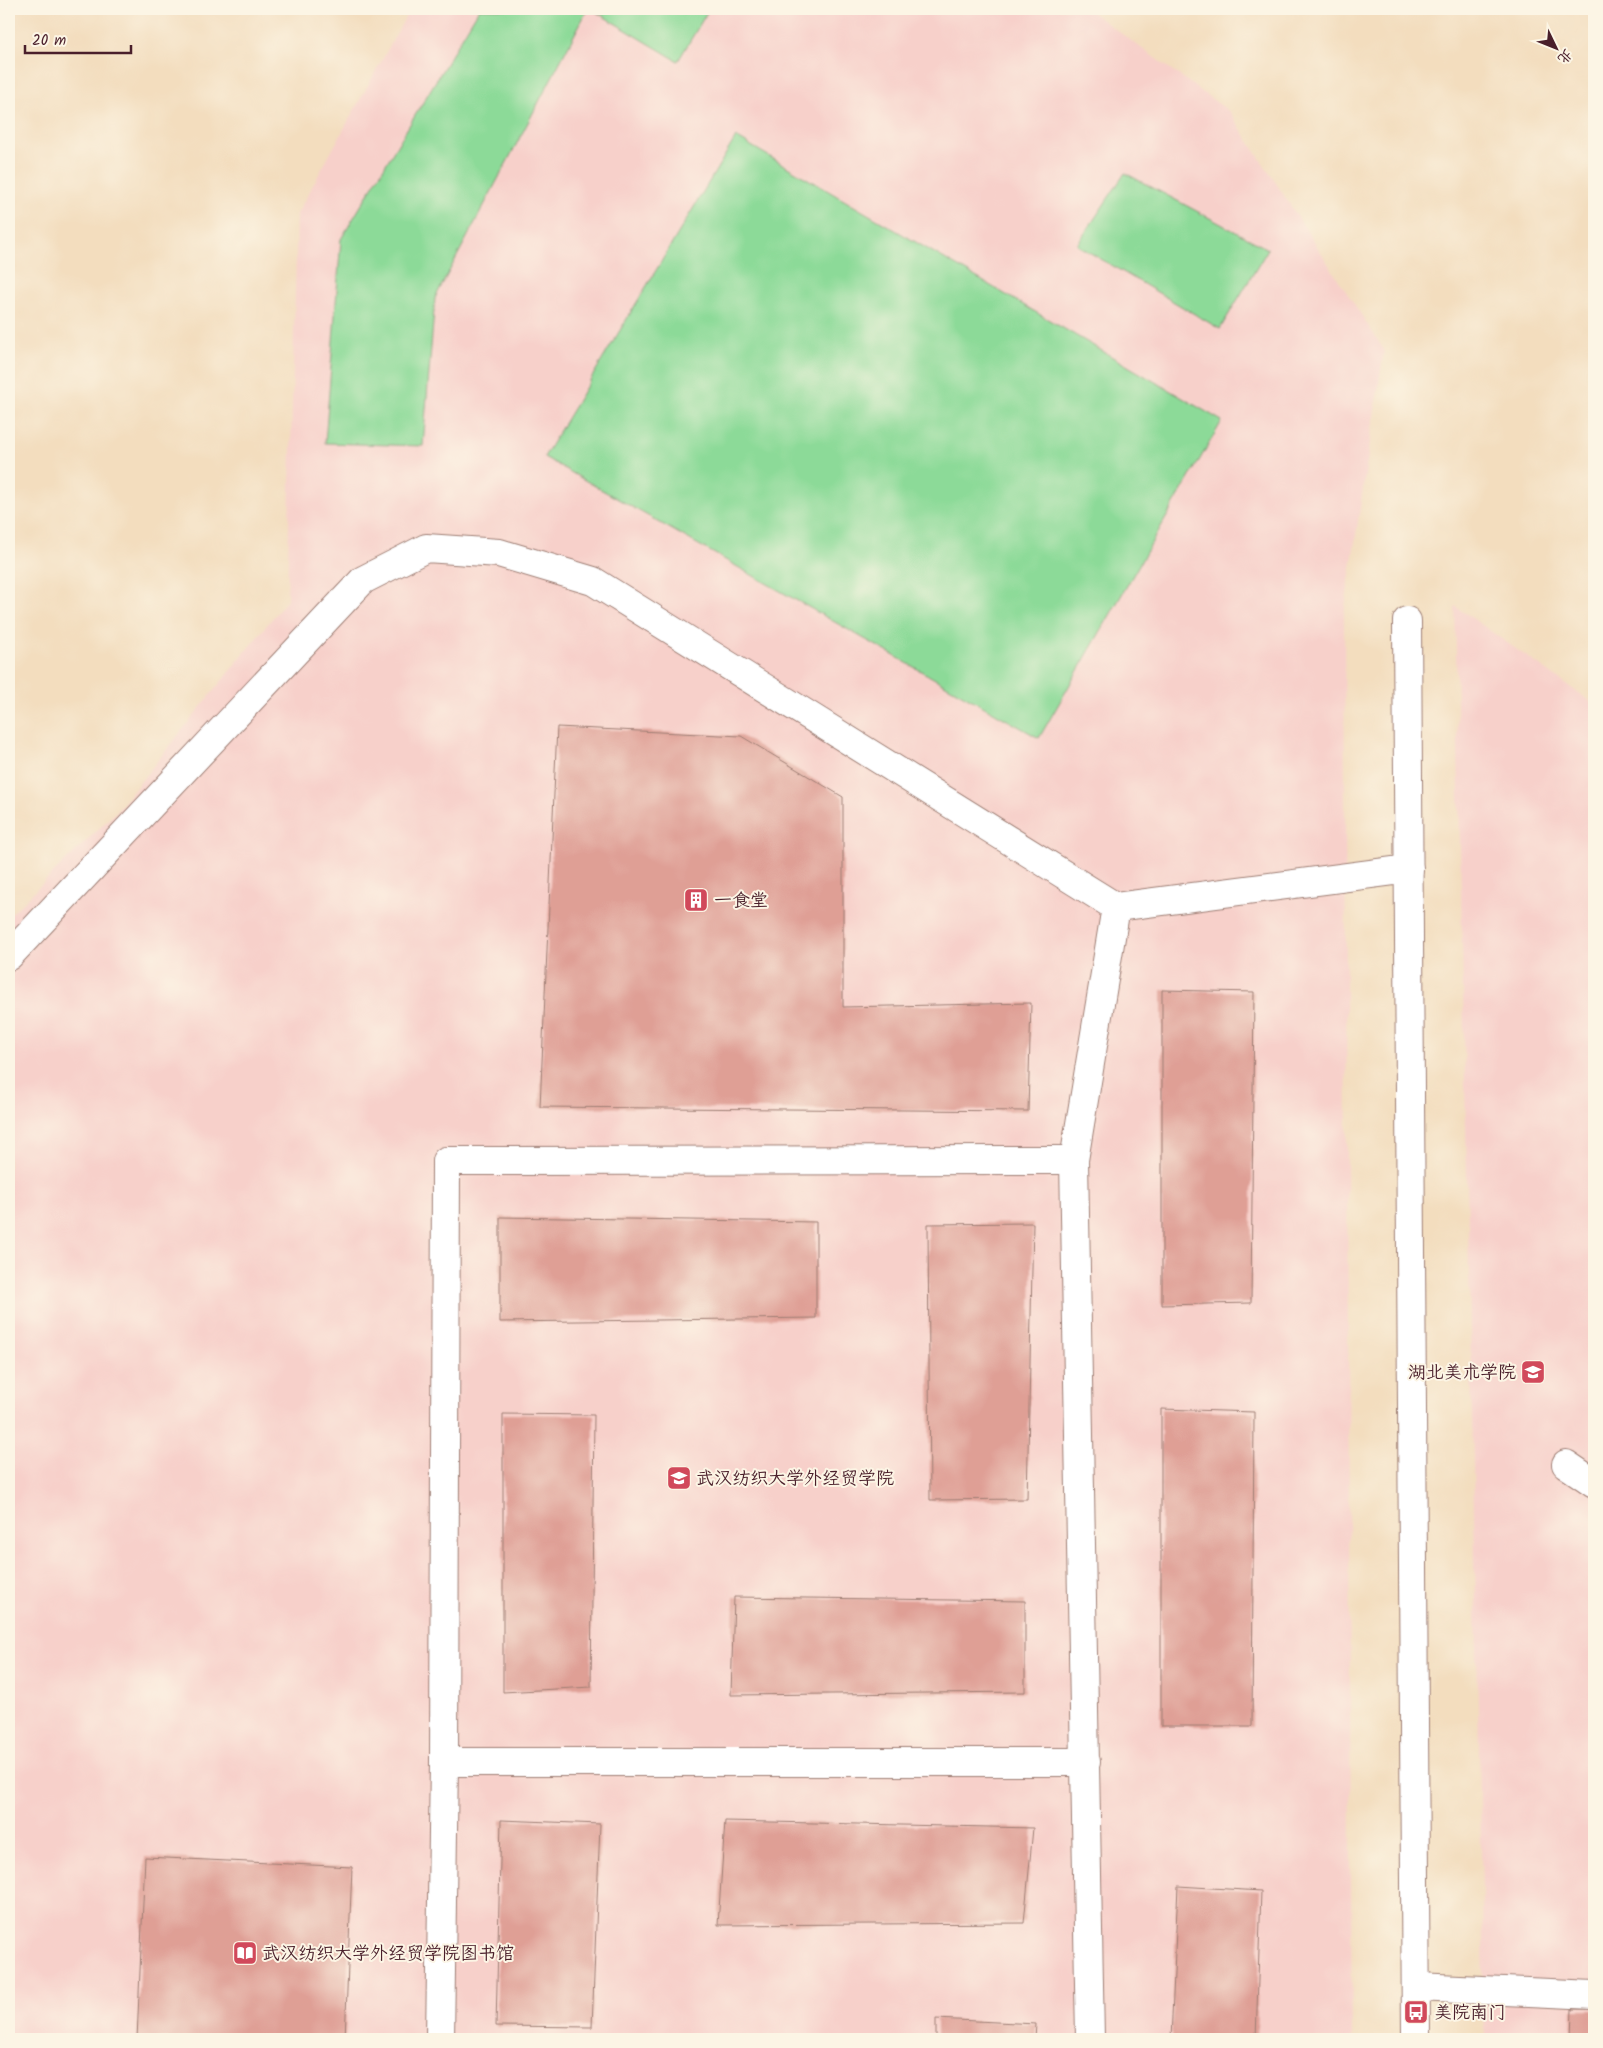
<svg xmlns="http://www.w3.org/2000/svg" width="1603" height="2048" font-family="Kalam,'LXGW WenKai TC',sans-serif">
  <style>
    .built { fill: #f7d0ca }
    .green { fill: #8cda98; stroke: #6b7c62 }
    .building { fill: #df9f95 }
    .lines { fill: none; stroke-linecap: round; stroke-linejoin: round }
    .minor-casing { stroke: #9e7e74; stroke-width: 30 }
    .tertiary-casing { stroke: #9e7e74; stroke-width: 30 }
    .minor { stroke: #fff; stroke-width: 28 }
    .tertiary { stroke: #fff; stroke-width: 28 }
    .labels { text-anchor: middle; stroke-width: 4; stroke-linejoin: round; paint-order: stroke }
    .poi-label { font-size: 18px; fill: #4a1f2b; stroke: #fcf5e5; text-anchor: start }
  </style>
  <rect width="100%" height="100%" fill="#fcf5e5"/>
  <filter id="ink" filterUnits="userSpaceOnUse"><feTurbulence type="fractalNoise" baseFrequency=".02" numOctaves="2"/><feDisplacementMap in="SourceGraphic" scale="10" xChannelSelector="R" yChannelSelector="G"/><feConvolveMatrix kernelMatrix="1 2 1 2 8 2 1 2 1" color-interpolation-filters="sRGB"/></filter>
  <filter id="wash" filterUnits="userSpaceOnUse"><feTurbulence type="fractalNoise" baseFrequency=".0096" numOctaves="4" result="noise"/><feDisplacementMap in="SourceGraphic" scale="20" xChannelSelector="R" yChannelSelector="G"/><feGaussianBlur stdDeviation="1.12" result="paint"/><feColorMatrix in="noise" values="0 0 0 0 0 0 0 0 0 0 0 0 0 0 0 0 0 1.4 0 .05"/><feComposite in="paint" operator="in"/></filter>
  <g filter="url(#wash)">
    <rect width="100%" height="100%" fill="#f3ddbe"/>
    <path class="built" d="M410,9H1087L1230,112L1384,350L1344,614L1352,2039H9V916L117,811L287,600L297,214Z
      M1455,606L1594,704V2039H1485Z"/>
    <path class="green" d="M479,9H588L435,298L423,446L325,443L341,239Z
      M591,9H709L678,61Z
      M736,137L1222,421L1039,738L544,457Z
      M1125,173L1268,249L1220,329L1077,245Z"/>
    <g id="blocks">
      <path class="building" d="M557,727L741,736L843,797V1007L1031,1003L1028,1111L540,1107Z
        M1162,990L1254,992L1251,1303L1162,1305Z
        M500,1217L816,1222V1318L500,1322Z
        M1033,1223L1027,1499L930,1500L928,1224Z
        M1161,1409L1254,1412L1252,1726H1161Z
        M503,1414L594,1415L591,1687L503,1692Z
        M734,1597L1025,1601V1692L731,1695Z
        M501,1820L600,1824L592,2027L496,2026Z
        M725,1821L1033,1828L1024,1923L718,1925Z
        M145,1857L352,1867L345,2039H137Z
        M1178,1886L1261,1891L1256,2039H1171Z
        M1572,2009H1594V2039H1571Z
        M936,2019L1036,2024L1035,2039H936Z"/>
    </g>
  </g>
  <g filter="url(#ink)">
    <use href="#blocks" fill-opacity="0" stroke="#9e7e74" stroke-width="1"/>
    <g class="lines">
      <defs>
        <path id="minor" d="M1116,907L1409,869
          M9,956L363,580L426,548L499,553L593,581L1116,907L1074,1160L1090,2039
          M1566,1464L1594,1483
          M444,1762L446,1161L1074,1160
          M1416,1987L1594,1995
          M440,2039L444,1762H1086"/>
        <path id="tertiary" d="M1407,621L1416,2039"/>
      </defs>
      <use href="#minor" class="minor-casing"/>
      <use href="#tertiary" class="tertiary-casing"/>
      <use href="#minor" class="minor"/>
      <use href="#tertiary" class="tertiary"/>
    </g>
  </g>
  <defs>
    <symbol id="building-square" viewBox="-11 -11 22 22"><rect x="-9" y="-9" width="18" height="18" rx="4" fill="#d1495b" stroke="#fcf5e5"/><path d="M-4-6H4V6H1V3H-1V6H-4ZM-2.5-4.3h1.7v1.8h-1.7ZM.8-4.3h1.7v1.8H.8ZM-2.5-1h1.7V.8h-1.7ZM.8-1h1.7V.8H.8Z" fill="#fff"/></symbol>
    <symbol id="university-square" viewBox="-11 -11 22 22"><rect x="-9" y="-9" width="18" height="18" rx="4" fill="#d1495b" stroke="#fcf5e5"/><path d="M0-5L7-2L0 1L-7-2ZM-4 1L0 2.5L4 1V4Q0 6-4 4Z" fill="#fff"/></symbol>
    <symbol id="library-square" viewBox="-11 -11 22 22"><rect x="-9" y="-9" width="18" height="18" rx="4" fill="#d1495b" stroke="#fcf5e5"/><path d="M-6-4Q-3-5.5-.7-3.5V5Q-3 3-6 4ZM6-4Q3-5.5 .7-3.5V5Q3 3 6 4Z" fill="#fff"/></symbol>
    <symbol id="bus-square" viewBox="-11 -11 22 22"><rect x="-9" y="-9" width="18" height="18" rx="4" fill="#d1495b" stroke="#fcf5e5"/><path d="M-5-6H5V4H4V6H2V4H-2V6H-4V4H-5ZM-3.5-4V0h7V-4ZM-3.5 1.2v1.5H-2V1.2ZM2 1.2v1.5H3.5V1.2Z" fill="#fff"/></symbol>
  </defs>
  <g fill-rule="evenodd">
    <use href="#building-square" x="682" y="886" width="28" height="28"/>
    <use href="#university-square" x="1519" y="1358" width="28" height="28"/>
    <use href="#university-square" x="665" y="1464" width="28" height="28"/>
    <use href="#library-square" x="231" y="1939" width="28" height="28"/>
    <use href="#bus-square" x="1402" y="1998" width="28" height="28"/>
  </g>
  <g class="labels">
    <g class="poi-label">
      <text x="714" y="906">一食堂</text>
      <text x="1516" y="1378" text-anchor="end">湖北美术学院</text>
      <text x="696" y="1484">武汉纺织大学外经贸学院</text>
      <text x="262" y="1959">武汉纺织大学外经贸学院图书馆</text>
      <text x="1434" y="2018">美院南门</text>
    </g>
  </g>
  <rect width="1603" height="2048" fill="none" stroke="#fcf5e5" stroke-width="30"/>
  <g transform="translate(1556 48) rotate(133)" stroke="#fcf5e5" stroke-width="4" paint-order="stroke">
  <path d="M0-4L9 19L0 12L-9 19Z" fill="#4a1f2b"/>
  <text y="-8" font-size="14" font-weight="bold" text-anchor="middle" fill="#4a1f2b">北</text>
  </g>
  <path d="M25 45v8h106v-8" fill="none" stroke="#4a1f2b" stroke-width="2.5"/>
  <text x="32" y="45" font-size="15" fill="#4a1f2b" stroke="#fcf5e5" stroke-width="4" paint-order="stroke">20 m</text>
</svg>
